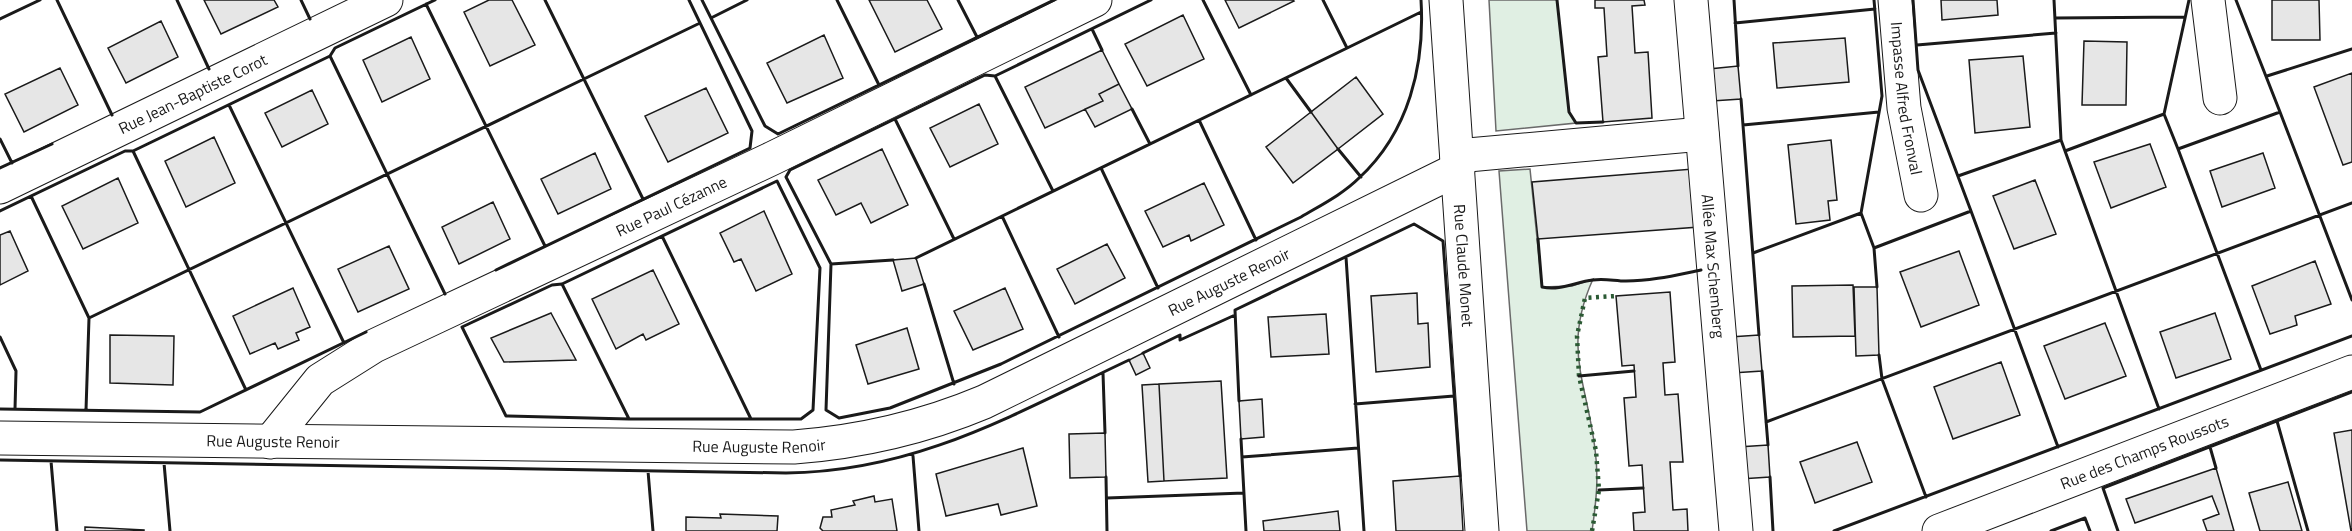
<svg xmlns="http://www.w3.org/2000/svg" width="2352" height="531" font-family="'Titillium Web',sans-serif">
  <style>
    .green { fill: #e0efe3; stroke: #6a6a6a; stroke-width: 1.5 }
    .building { fill: #e6e6e6; stroke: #1a1a1a; stroke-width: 1.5 }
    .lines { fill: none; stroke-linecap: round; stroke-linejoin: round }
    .minor-casing { stroke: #1a1a1a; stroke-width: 35 }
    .minor { stroke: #fff; stroke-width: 33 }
    .hedge { stroke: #2b5a34; stroke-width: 4.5; stroke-dasharray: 3 4.5; stroke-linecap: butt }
    .wall { stroke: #1a1a1a; stroke-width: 3 }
    .labels { text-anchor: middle; stroke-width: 4.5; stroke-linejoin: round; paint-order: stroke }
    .street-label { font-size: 16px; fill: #1a1a1a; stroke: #fff }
  </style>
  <rect width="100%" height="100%" fill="#fff"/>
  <path class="green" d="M1489,0H1557L1569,112L1576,123L1496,131Z
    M1530,169L1542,287L1572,286L1593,279C1562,348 1587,382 1595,449C1599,478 1596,503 1592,531H1527L1499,171Z"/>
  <path class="building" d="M204,0H274L278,7L221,34Z
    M489,0H512L535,45L490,66L464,12Z
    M869,0H927L942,29L895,52Z
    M1225,0H1293L1294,1L1239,28Z
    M1595,0H1644L1645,5L1632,6L1635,53L1648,52L1652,118L1603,122L1598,57L1607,56L1604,8H1595Z
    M1941,0H1997L1998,15L1942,20Z
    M2272,0H2319L2320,40H2272Z
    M1183,15L1204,59L1147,86L1125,44Z
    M161,21L178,57L126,83L108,48Z
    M824,35L843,78L787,103L767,63Z
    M411,37L430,79L382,102L363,60Z
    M1845,38L1849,82L1777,88L1773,43Z
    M2084,41L2127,42L2126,105H2082Z
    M1102,50L1119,84L1099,94L1103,101L1045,128L1025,87Z
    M2023,56L2030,127L1975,133L1969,60Z
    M1738,66L1741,99L1712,101L1709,69Z
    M60,68L78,105L24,132L5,94Z
    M2352,73V162L2343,165L2314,87Z
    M1356,77L1383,114L1338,149L1311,112Z
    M1119,84L1132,109L1095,127L1085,109L1103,101L1099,94Z
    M706,88L728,133L668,162L645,116Z
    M312,90L328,124L282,147L265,113Z
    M979,104L998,144L950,167L930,128Z
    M1311,112L1338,149L1293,183L1266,147Z
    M214,137L235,183L186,207L165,161Z
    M1831,140L1837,200L1828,201L1830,220L1796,224L1788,145Z
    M2150,144L2166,187L2111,208L2094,162Z
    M882,149L908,205L871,223L861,203L836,215L818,180Z
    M595,153L611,189L558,214L541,179Z
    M2263,153L2275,188L2222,207L2210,171Z
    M1693,169L1699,227L1538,239L1532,182Z
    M118,178L138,223L83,249L62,206Z
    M2035,180L2056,234L2014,249L1993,196Z
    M1204,183L1224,225L1191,241L1189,235L1163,247L1145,211Z
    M493,202L510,239L459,264L442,227Z
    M764,211L792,274L756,291L741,259L734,262L720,233Z
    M10,231L28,271L0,285V235Z
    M1107,244L1125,278L1075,304L1057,269Z
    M389,246L409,289L358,312L338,269Z
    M1959,251L1979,305L1921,327L1900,272Z
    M916,258L924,284L902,291L893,260Z
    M2315,261L2331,304L2295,316L2297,325L2270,334L2252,286Z
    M653,270L679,324L646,340L643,334L616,349L592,299Z
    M1853,285L1855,336L1793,337L1792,286Z
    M1854,287H1877L1879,355L1856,356Z
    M293,288L310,327L296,333L299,340L278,349L275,343L250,354L233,316Z
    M1005,288L1023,329L973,350L954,311Z
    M1670,292L1675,362L1663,363L1665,395L1678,394L1683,462H1670L1673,510L1687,509L1688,531H1634L1633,513L1645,512L1642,465L1629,466L1624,398L1636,397L1634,365L1622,366L1616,296Z
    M1417,293L1418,324L1428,323L1430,367L1376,372L1371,296Z
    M551,313L576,360L504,362L491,338Z
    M2215,313L2231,359L2176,378L2160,332Z
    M1326,314L1329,354L1271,357L1268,317Z
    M2105,323L2126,376L2065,399L2044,346Z
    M907,328L919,369L868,384L856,345Z
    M110,335L174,336L173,385L110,383Z
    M1759,335L1762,371L1732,373L1730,337Z
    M1143,353L1150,368L1136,375L1129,360Z
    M2001,362L2020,415L1953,439L1934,387Z
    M1221,381L1227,478L1164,481L1159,384Z
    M1159,384L1164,481L1148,482L1142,385Z
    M1262,399L1264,437L1241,439L1239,401Z
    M2352,430V531H2351L2334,433Z
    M1105,433L1106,477L1070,478L1069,434Z
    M1857,442L1872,482L1815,503L1800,462Z
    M1768,445L1770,477L1740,479L1738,447Z
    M1023,448L1037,506L1001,515L998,504L946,516L936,474Z
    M2216,468L2234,531H2207L2203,520L2219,514L2212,496L2135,523L2126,499Z
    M1460,476L1463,531H1396L1393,481Z
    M2288,482L2302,531H2260L2249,493Z
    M874,496L875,502L892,499L897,531H823L820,528L823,517H832L831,510L855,505L853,501Z
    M1338,511L1340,531H1264L1263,521Z
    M720,514L778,516L777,531H686V517L721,518Z
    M85,527L144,530V531H85Z"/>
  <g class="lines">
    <defs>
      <g id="minor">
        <path id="s1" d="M1446,0L1482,531"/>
        <path id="s2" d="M1691,0L1736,531"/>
        <path id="s3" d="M1895,0L1904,108L1921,195"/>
        <path d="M2208,0L2220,98"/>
        <path d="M1457,156L1702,134"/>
        <path id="s4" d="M0,187L386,0"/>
        <path id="s5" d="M0,438L794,447C861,442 922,428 984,402L1458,169"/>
        <path id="s6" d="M270,442L320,380L374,346L773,158L1095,0"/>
        <path id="s7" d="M1939,531L2352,372"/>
      </g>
    </defs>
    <use href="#minor" class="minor-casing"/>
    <use href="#minor" class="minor"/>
    <path class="hedge" d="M1592,531L1599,490L1596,451L1579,376L1577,336L1585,298L1616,296"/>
    <path class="wall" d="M57,0L112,115
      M177,0L209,69
      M301,0L310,19
      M545,0L643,199
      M702,0L765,126L778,134L1054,0
      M837,0L879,85
      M958,0L977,37
      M1151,0L995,76L985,75L790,170L786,177L831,264L826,410L839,418L890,408L1001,364L1301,217C1321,205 1343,194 1359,178C1409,132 1425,65 1421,0
      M1203,0L1251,95
      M1323,0L1347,48
      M1557,0L1569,112L1576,123L1603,122
      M1734,0L1738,66
      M1874,0L1882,96L1861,213L1874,248L1971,211L1918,70L1913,0
      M2054,0L2061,140L2159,409
      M2189,0L2164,114L2178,149L2280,112L2236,0
      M426,4L545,246
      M711,18L747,0
      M2055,18L2185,17
      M0,19L40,0
      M1735,23L1875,9
      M1092,29L1102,50
      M1917,45L2056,33
      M330,56L445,294
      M995,76L1053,191
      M2267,76L2352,49
      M1286,78L1311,112
      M1741,99L1759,335
      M229,105L344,343
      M1132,109L1150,144
      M2280,112L2352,300
      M895,119L954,239
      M1199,120L1256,240
      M1743,125L1879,112
      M0,139L12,163
      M1338,149L1361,177
      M2178,149L2261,370
      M133,151L246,390
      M2065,151L2164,114
      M0,168L52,144
      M1101,168L1158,288
      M1958,176L2061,140
      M777,181L820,268L813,410L801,419H629L506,416L462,327L552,285L562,284Z
      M31,196L89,318L86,410
      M0,211L125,151H133L330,56L335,48L435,0
      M1971,211L2058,447
      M1002,216L1059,337
      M662,236L751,419
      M1538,239L1542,287C1561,291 1575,282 1593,280C1604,278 1615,281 1626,281C1652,281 1676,275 1701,270
      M1874,248L1877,287
      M1753,253L1861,213
      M1346,257L1364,531
      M916,258L1421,12
      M831,264L893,260
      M496,270L750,148L752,131L689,0
      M562,284L629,419
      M924,284L954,384
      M89,318L700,23
      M0,337L16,371L15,409
      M1143,353L1180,335V340L1235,315
      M1879,355L1882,379L1926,497
      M1762,371L1768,445
      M1103,373L1105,433
      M1579,376L1634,371
      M1239,401L1235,310L1414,224L1443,241L1460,476
      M1355,404L1454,396
      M0,409L200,412L366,332
      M2277,421L2308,531
      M1766,422L2352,203
      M1241,439L1246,531
      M2210,447L2216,468
      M913,456L919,531
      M1242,457L1358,448
      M0,460L786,473C916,472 1014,414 1129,360
      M51,461L57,531
      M164,463L170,531
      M648,471L653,531
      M1106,477L1107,531
      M1770,477L1773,531
      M1599,490L1643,488
      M1107,498L1244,493
      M1834,531L2352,336
      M2051,531L2085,518L2090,531
      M2118,531L2103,488L2352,392"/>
  </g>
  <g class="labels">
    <g class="street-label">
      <text dy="6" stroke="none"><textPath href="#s4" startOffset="214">Rue Jean-Baptiste Corot</textPath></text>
      <text dy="6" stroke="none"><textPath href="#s3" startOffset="99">Impasse Alfred Fronval</textPath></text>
      <text dy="6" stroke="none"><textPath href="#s6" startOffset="472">Rue Paul Cézanne</textPath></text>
      <text dy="6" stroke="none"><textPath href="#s1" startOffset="266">Rue Claude Monet</textPath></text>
      <text dy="6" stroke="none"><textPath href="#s2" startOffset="267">Allée Max Schemberg</textPath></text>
      <text dy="6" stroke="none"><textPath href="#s5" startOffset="1263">Rue Auguste Renoir</textPath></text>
      <text dy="6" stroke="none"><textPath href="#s5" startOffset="273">Rue Auguste Renoir</textPath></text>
      <text dy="6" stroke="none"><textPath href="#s5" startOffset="759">Rue Auguste Renoir</textPath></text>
      <text dy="6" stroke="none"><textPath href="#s7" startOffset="220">Rue des Champs Roussots</textPath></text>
    </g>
  </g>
</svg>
